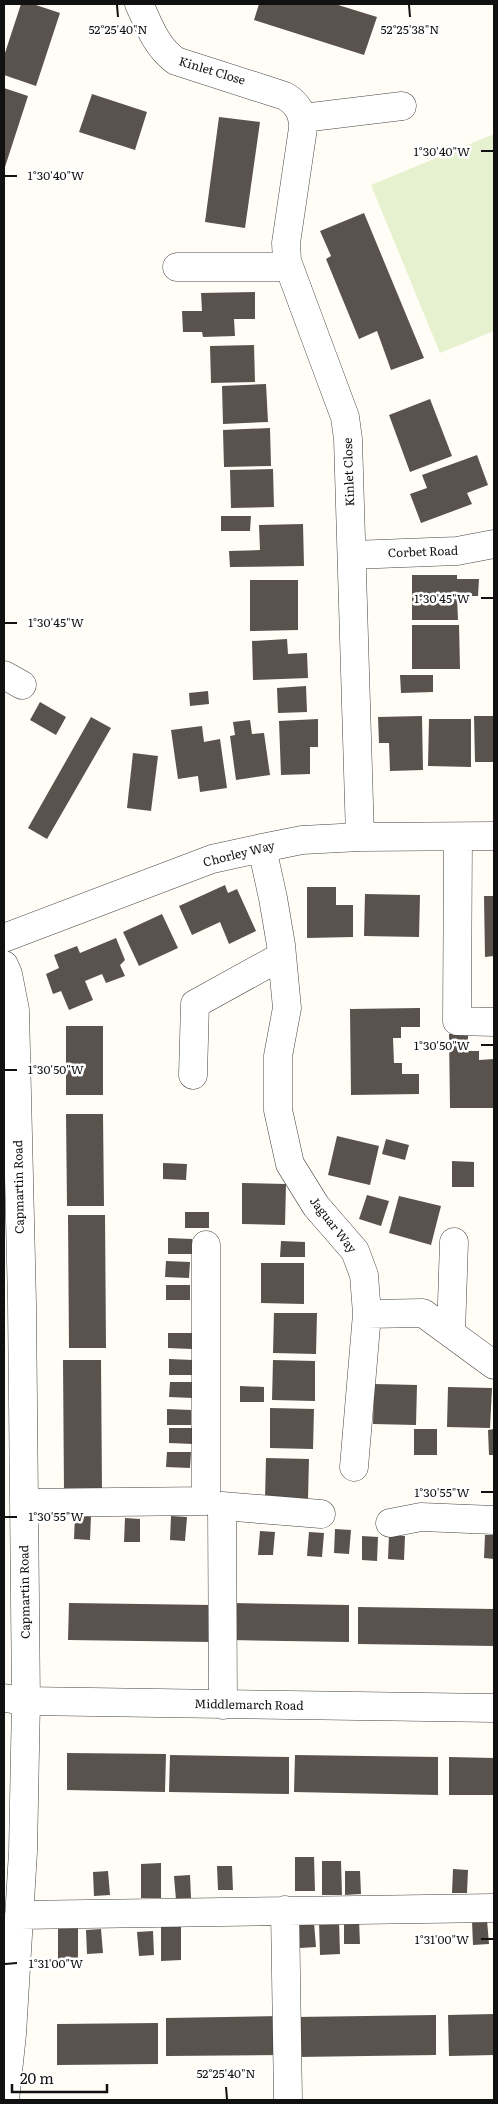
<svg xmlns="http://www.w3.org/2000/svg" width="498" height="2104" font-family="Literata,serif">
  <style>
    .pitch { fill: #e6f2cf }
    .building { fill: #5a524d }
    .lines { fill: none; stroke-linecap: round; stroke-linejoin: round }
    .minor-casing { stroke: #444; stroke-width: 29 }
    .minor { stroke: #fff; stroke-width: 28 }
    .ticks { fill: none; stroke: #111; stroke-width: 2 }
    .labels { text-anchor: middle; stroke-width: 5; stroke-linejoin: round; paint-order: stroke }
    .street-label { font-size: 12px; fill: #111; stroke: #fff }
    .ticks-label { font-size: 12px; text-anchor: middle; fill: #111; stroke: #fff; stroke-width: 5; stroke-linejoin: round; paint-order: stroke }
  </style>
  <rect width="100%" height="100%" fill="#fffdf5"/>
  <path class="pitch" d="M494,134V331L440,353L371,185Z"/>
  <path class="building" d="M21,4H33L60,13L36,86L4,75V56Z
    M259,4H335L377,17L364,55L254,20Z
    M4,88L28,96L4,170Z
    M92,94L147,112L135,150L79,132Z
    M219,117L260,122L245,228L205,222Z
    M364,213L424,358L391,370L377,331L359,339L326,259L331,256L320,231Z
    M255,292V319H234L235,336L203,337L202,332H183L182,311H202L201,293Z
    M254,345L255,382L211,383L210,346Z
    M266,384L268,422L223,424L222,386Z
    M430,399L452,456L410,472L389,415Z
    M270,428L271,466L224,467L223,430Z
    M477,455L488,485L467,493L472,504L421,523L410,494L427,488L422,475Z
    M273,469L274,507L231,508L230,470Z
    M221,516H251L250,531H221Z
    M303,524L304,566L230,567L229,551L260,550L259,525Z
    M412,575H457V579H479L478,596H457L458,620H412Z
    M250,580H298V630L250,631Z
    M412,625H459L460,669H412Z
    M287,639L288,654L307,653L308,678L253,680L252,641Z
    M400,675H433V692L401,693Z
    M306,686L307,712L278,713L277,688Z
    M208,691L209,704L190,706L189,693Z
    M40,702L66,717L56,735L30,720Z
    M422,716L423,770L390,771L389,743H379L378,717Z
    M474,716H494V762H475Z
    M91,717L111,728L47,839L28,828Z
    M318,719V747H310V774L281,775L279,721Z
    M429,719H471V767L428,766Z
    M250,720L252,734L264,733L270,775L236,780L230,736L235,735L233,722Z
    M202,726L204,742L220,739L227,788L200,792L198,776L178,779L171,730Z
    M133,753L158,756L151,811L127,808Z
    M225,885L228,893L237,889L256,931L229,944L220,922L192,935L179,906Z
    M307,887H336V905H353V937L307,938Z
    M365,894L420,895L419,937L364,936Z
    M484,896H494V956L485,957Z
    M162,914L178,948L139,966L123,932Z
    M116,938L125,960L120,965L125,976L106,983L102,974L85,981L93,1000L69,1010L61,991L53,994L46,974L59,968L54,955L77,946L80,953Z
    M420,1008V1027H401V1038H393L394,1063H402V1074H419V1094L351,1095L350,1009Z
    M66,1026H103V1095H66Z
    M449,1034H468V1051H479V1060L494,1059V1108H450Z
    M66,1114H103L104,1206H67Z
    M337,1136L379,1146L370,1185L328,1175Z
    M386,1139L409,1145L405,1160L382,1154Z
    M452,1161L474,1162V1187H452Z
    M163,1163L187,1164L186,1180L163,1179Z
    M242,1183L286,1184L285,1225L242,1224Z
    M367,1195L389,1201L381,1226L359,1219Z
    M399,1196L441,1206L431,1245L389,1233Z
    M185,1212H209V1228H185Z
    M68,1215H105L106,1348H69Z
    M168,1238L192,1239V1254H168Z
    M281,1241L305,1242V1257H280Z
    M166,1261L190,1262L189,1278L165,1277Z
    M261,1263H304V1304L261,1303Z
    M166,1285H190V1300H166Z
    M274,1313H317L316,1354L273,1353Z
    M168,1333H192V1349L168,1348Z
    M169,1359L193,1360V1375H169Z
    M63,1360H101L102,1493H64Z
    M273,1360L315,1361V1401L272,1400Z
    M170,1382H193V1398L169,1397Z
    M374,1384L417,1385L416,1425L373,1424Z
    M240,1386L264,1387V1402H240Z
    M448,1387L492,1388L490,1428L447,1427Z
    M270,1408L314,1409L313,1449L270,1448Z
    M167,1409L191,1410V1425H167Z
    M169,1428H193V1444L169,1443Z
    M414,1429H437V1455H414Z
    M494,1429V1455H489L488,1430Z
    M167,1452H191L190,1468L166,1467Z
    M266,1458L309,1459L308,1499L265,1498Z
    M75,1515L91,1516L90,1540L74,1539Z
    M171,1516L187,1517L185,1541L170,1540Z
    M125,1518L140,1519V1542H124Z
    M335,1529L351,1530L349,1554L334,1553Z
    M260,1531L275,1532L273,1555H258Z
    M309,1532L324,1533L322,1557L307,1556Z
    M389,1535L405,1536L404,1560L388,1559Z
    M485,1535H494V1559L484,1558Z
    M362,1536L378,1537L377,1561L362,1560Z
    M69,1603L212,1605V1642L68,1640Z
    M232,1603L349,1605V1642L231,1640Z
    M358,1607L494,1609V1646L358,1644Z
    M67,1753L166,1754L165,1792L67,1790Z
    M170,1755L289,1757V1794L169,1792Z
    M295,1755L438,1757V1795L294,1792Z
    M449,1757L494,1758V1795H449Z
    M295,1857H314L315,1891H295Z
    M322,1861H341L342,1895H322Z
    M161,1863V1898H141V1864Z
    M217,1866H232L233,1890H218Z
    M453,1869L468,1870L467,1893H452Z
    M108,1871L110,1895L94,1896L93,1872Z
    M345,1871H360L361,1894L345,1895Z
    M190,1875L191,1898L176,1900L174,1876Z
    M319,1920H339L340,1954L320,1955Z
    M344,1920H359L360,1944H344Z
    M487,1920L489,1944L473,1945L472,1921Z
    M314,1923L316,1947L300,1948L299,1924Z
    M181,1926V1960L161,1961V1927Z
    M58,1927H78V1961H58Z
    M101,1929L103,1953L87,1954L86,1930Z
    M153,1931L154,1955L139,1956L137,1932Z
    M494,2014V2055L449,2056L448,2015Z
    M436,2015V2055L297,2057L296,2017Z
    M280,2016L281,2055L166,2056V2018Z
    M158,2023V2064L57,2065V2024Z"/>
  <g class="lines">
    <defs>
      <path id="minor" d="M139,4C149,25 156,47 176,61L285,96C298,104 303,113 303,128L286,243L287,261L345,417L348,439L360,837
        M303,118L402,106
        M177,267H289
        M352,555L457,551L494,544
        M4,675L22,685
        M458,837L457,1021L494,1022
        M262,848L273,898L281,945L287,1008L278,1056V1110L290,1164L316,1206L355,1251L364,1275L367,1314L423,1313L494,1365
        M4,938L212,859L262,848L302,840L360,837L494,836
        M4,965L8,974L15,1010L22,1303L26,1701L23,1852L12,2034L5,2100
        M193,1075L195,1004L282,956
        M451,1333L454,1242
        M354,1467L367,1314
        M24,1503L206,1501V1245
        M390,1523L421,1517L494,1520
        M4,1698L26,1701L494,1708
        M223,1705L222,1506L321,1514
        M285,1910L288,2100
        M19,1915L494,1908"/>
    </defs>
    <use href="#minor" class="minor-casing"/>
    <use href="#minor" class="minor"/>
  </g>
  <path class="ticks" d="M117,5L118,17M409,5L410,17M481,151H493M5,176H17M481,598H493M5,623H17M481,1045H493M5,1070H17M481,1492H493M5,1517H17M481,1939H493M5,1964L17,1963M226,2087L227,2099"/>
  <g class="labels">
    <g class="street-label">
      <text transform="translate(212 71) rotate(17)" y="4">Kinlet Close</text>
      <text transform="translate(349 472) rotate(-92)" y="4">Kinlet Close</text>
      <text transform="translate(423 552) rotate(-2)" y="4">Corbet Road</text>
      <text transform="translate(239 854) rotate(-14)" y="4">Chorley Way</text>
      <text transform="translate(19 1187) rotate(-91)" y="4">Capmartin Road</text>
      <text transform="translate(333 1225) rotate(52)" y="4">Jaguar Way</text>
      <text transform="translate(25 1592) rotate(-91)" y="4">Capmartin Road</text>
      <text transform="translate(249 1705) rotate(1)" y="4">Middlemarch Road</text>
    </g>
  </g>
  <g class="ticks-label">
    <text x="118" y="34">52°25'40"N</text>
    <text x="410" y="34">52°25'38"N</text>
    <text x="442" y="156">1°30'40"W</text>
    <text x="56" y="180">1°30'40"W</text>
    <text x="442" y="603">1°30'45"W</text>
    <text x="56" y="627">1°30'45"W</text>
    <text x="442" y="1050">1°30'50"W</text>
    <text x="56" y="1074">1°30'50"W</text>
    <text x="442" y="1497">1°30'55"W</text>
    <text x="56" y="1521">1°30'55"W</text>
    <text x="442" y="1944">1°31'00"W</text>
    <text x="56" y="1968">1°31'00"W</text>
    <text x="226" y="2078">52°25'40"N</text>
  </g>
  <rect width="498" height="2104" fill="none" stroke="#111111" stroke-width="10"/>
  <path d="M12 2084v8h95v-8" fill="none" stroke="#111111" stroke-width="2.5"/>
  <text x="20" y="2084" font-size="15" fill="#111111" stroke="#ffffff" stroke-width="4" paint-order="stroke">20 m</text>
</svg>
